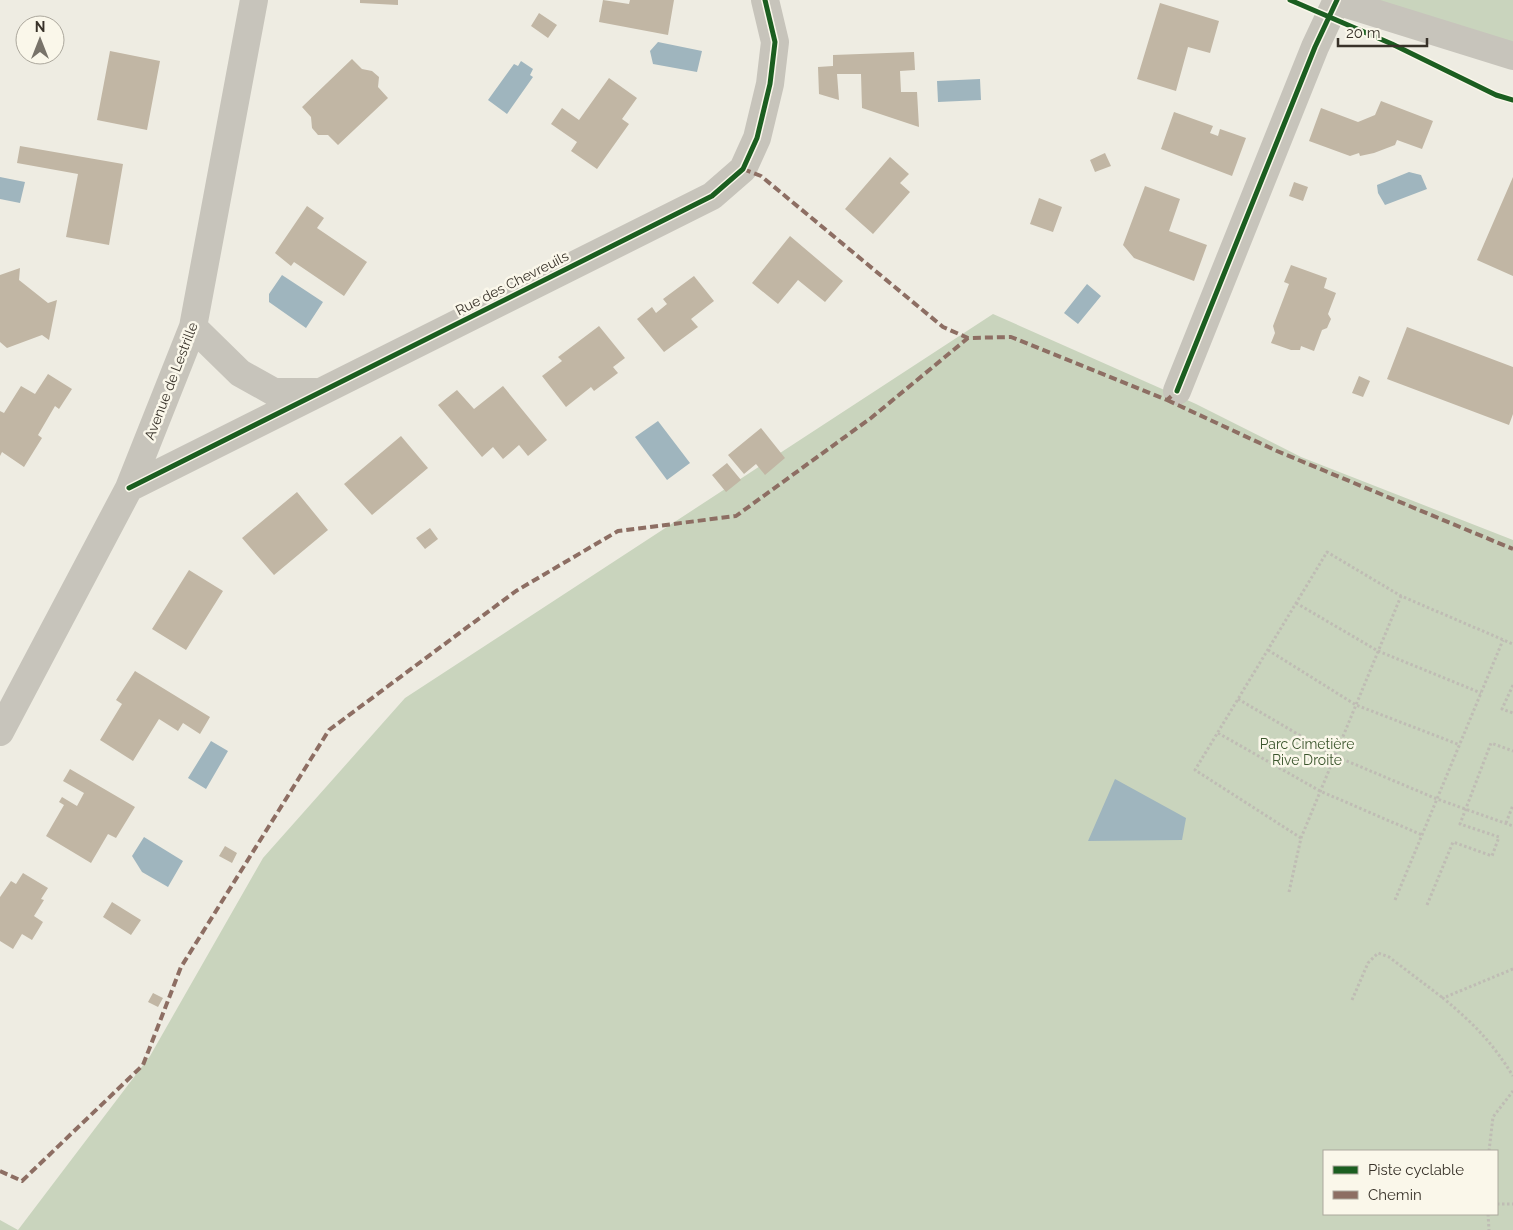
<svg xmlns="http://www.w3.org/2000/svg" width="1513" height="1230" font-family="Raleway,sans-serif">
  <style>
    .green { fill: #c9d4bd; fill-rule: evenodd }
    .water { fill: #9fb5be }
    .building { fill: #c1b6a4 }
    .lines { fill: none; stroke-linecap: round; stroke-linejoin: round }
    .path { stroke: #bfbcb4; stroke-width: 3; stroke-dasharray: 2.5 2.5; stroke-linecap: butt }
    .minor { stroke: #c7c4bb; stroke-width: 28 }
    .quiet { stroke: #8d6e63; stroke-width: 4; stroke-dasharray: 8 4; stroke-linecap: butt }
    .cycleway-casing { stroke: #faf7ea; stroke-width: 8 }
    .cycleway { stroke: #1b5e20; stroke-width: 5 }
    .labels { text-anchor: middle; stroke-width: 5; stroke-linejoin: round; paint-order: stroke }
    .street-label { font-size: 14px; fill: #383229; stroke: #faf7ea }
    .park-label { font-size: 14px; fill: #3b552d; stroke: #faf7ea }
  </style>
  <rect width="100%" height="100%" fill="#eeece2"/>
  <path class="green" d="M1340,0H1513V52Z
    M993,314L1196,404L1301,457L1513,540V1230H0V1220L18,1230L150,1056L263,858L405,698ZM1324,1151H1497V1214H1324Z"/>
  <path class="water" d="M658,42L702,51L697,72L653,64L650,51Z
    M521,61L533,69L530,75L533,77L507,114L488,100L514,64L518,66Z
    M980,79L981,100L938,102L937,81Z
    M1409,172L1421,175L1427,189L1385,205L1378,193L1377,185Z
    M0,177L25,182L20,203L0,199Z
    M282,275L323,302L306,328L269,302V294Z
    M1087,284L1101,296L1078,324L1064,313Z
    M658,421L690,463L667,480L635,437Z
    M211,741L228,751L206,789L188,778Z
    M1115,779L1186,818L1182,840L1088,841Z
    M144,837L183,861L168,887L142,872L132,856Z"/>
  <path class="building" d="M360,0H398V5L360,3Z
    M603,0L629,4L630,0H674L668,35L599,22Z
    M1160,3L1219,21L1210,53L1188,47L1176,91L1137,79Z
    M539,13L557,25L548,38L531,26Z
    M110,51L160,61L147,130L97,120Z
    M914,52L915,70L900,71L901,92H917L919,127L862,108L861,74H837L839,100L819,94L818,67L833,66V55Z
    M352,59L362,69L372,71L379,77L378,87L388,98L338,145L328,135H318L312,128L311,117L302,107Z
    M609,78L637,98L622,119L629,124L597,169L571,151L577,142L551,124L562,108L579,120Z
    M1381,101L1433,121L1422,149L1397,140L1395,145L1374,153L1360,156L1359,153L1350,156L1309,141L1321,108L1358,122L1375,115Z
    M1174,112L1213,126L1210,133L1218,136L1220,129L1246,138L1232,176L1161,149Z
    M20,146L123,164L109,245L66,237L78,174L17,163Z
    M1105,153L1111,166L1095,172L1090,160Z
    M890,157L909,174L900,183L910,192L873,234L845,209Z
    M1513,177V276L1477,260Z
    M1294,182L1308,187L1303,201L1289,196Z
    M1145,186L1180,199L1169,231L1207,245L1194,281L1134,258L1123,245Z
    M1039,198L1062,207L1053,232L1030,224Z
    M307,206L324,218L317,228L367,262L344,296L294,262L291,266L275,253Z
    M790,236L843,281L825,302L798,280L778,304L752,283Z
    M1291,265L1327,278L1324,288L1336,293L1328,314L1331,319L1327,328L1322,330L1314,351L1301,346L1300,350H1291L1271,343L1275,333L1273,326L1289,284L1284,282Z
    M20,268L19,280L48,303L57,300L49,340L42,335L7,348L0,342V275Z
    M694,276L714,301L691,319L698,327L664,352L637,319L652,307L656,313L667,304L663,299Z
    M599,326L625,358L613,367L618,373L594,391L591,387L566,407L542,376L562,361L558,357Z
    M1407,327L1513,367V414L1509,425L1387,379Z
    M48,374L72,389L59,409L55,406L38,435L42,438L24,467L2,452L0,456V411L4,413L21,386L35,394Z
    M1359,376L1370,381L1363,397L1352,393Z
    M503,386L547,440L528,456L519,445L503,459L493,447L482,457L438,405L457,390L474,409Z
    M761,428L785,458L765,475L756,464L744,474L728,455Z
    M401,436L428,468L372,515L344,484Z
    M727,463L741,480L726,492L712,475Z
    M297,492L328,530L274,575L242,538Z
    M430,528L438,539L425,549L416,538Z
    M189,570L223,591L186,650L152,629Z
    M135,671L210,717L200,734L183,723L178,731L159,719L133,761L100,740L122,704L116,700Z
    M70,769L135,807L116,838L108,834L91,863L46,836L64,805L59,802L62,797L77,806L84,793L63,781Z
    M225,846L237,853L232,863L219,856Z
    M23,873L48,888L41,899L44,900L34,916L43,922L32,940L22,934L13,949L0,941V897L11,881L16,884Z
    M112,902L141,920L131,935L103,917Z
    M153,993L163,998L158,1007L148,1002Z"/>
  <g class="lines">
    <path class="path" d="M1296,603L1378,651L1481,693
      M1268,650L1356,705L1460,745
      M1513,685L1502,709L1513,713
      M1238,699L1335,756L1437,799L1513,826
      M1218,733L1320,791L1422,835
      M1506,823L1513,805
      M1301,838L1195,770L1327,552L1401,596L1513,644
      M1289,892L1301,838L1401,596
      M1395,900L1503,640
      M1427,905L1453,842L1492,856L1499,837L1460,824L1491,743L1513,751
      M1513,969L1443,998C1474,1024 1492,1042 1513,1076
      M1352,1000L1368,963L1378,953L1389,957L1443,998
      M1489,1151L1493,1117L1513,1091
      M1497,1204H1513
      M1488,1214L1489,1230"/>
    <path class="minor" d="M1340,0L1346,4L1513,56
      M193,327L240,373L274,392H316
      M1177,391L1315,47L1337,0
      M129,488L712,196L743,169L757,138L770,84L775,42L765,0
      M0,732L129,488L193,327L254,0"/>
    <path class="quiet" d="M743,169L761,176L943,327L968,338L1011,337L1167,400L1177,391
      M1167,400L1277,451L1513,549
      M0,1171L22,1181L143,1065L181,967L329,730L516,591L618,531L736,516L871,418L968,338"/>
    <defs>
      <path id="cycleway" d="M1290,0L1392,44L1496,95L1513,100
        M1177,391L1315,47L1337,0
        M129,488L712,196L743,169L757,138L770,84L775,42L765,0"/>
    </defs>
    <use href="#cycleway" class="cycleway-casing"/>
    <use href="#cycleway" class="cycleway"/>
  </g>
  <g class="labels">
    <g class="street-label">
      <text transform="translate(512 283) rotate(-27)" y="5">Rue des Chevreuils</text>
      <text transform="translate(171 381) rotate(-69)" y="5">Avenue de Lestrille</text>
    </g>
    <g class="park-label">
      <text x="1307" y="749">Parc Cimetière<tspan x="1307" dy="16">Rive Droite</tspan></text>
    </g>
  </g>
  <rect x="1323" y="1150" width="175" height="65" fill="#faf7ea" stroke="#aca89d"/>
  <rect x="1333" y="1166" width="25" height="8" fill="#1b5e20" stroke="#aca89d"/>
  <text x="1368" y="1175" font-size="15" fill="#383229">Piste cyclable</text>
  <rect x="1333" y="1191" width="25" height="8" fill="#8d6e63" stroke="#aca89d"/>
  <text x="1368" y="1200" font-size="15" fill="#383229">Chemin</text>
  <g transform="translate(40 40)"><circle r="24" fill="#faf7ea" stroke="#aca89d"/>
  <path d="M0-4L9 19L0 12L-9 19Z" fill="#78736a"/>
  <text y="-8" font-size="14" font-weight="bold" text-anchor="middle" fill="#383229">N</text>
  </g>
  <path d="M1338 38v8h89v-8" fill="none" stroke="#383229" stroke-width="2.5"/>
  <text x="1346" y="38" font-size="15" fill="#383229" stroke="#faf7ea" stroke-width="4" paint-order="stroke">20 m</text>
</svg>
